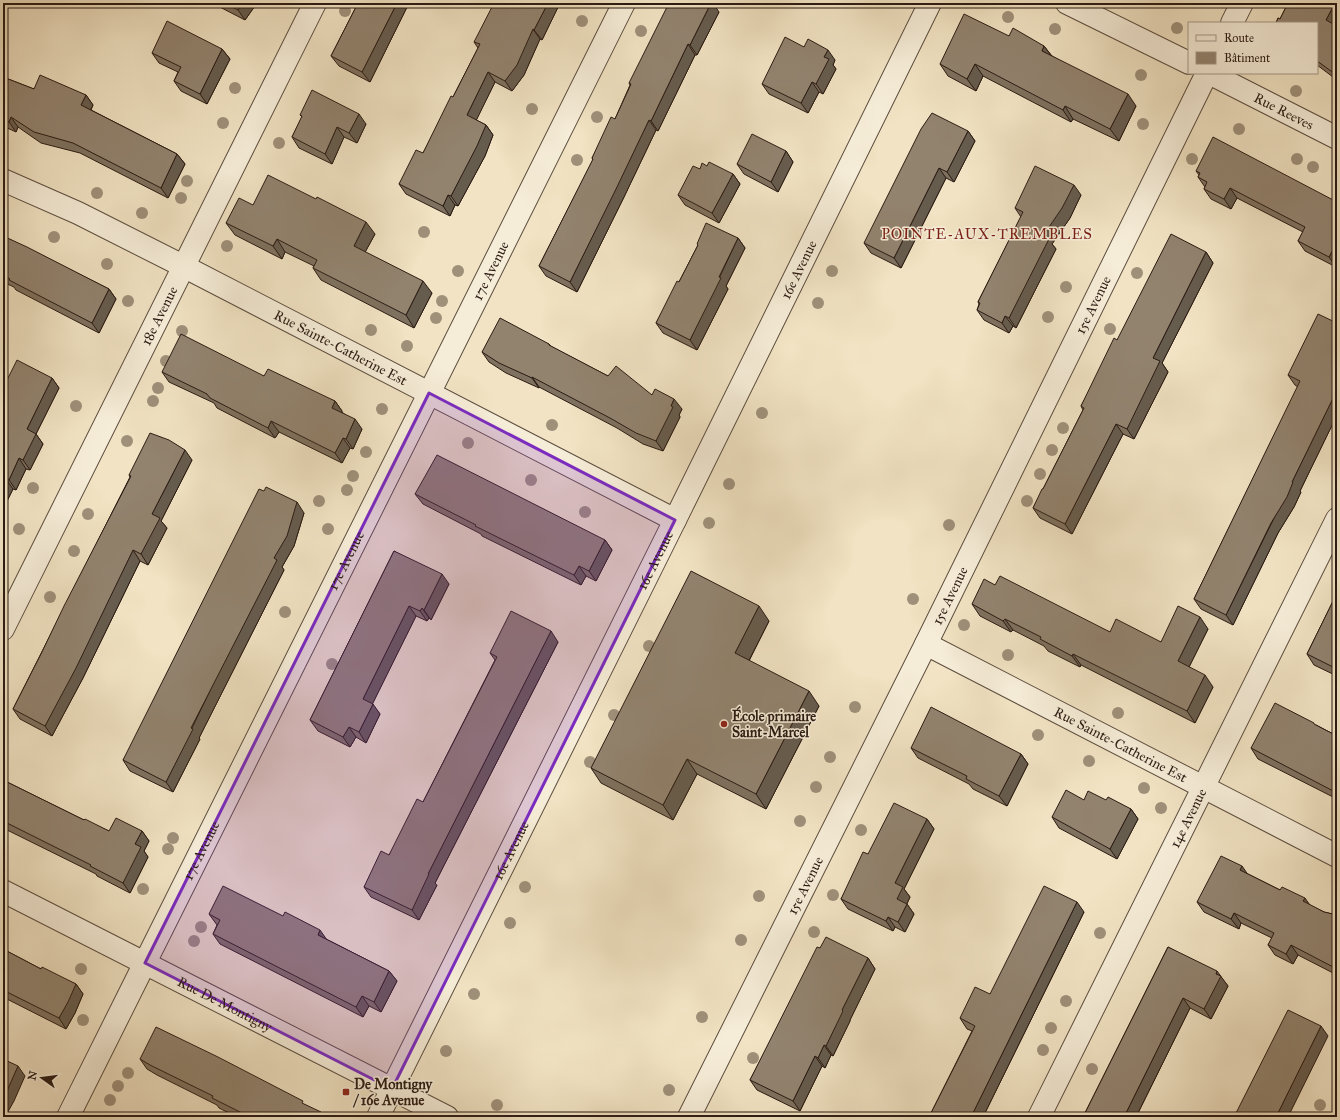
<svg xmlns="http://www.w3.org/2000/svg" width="1340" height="1120" font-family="'IM FELL Great Primer',serif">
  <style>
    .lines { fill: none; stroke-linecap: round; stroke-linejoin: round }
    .minor-casing { stroke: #5c4d3f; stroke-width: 24 }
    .minor { stroke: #f6edd8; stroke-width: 22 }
    .tree { fill: #9f907a }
    .wall { fill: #7e715f; stroke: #2b1b13 }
    .shaded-wall { fill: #665c4e; stroke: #2b1b13 }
    .building { fill: #92836f; stroke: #2b1b13 }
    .marked { fill: #7b2cbf; fill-opacity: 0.2; stroke: #7b2cbf; stroke-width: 3; stroke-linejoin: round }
    .poi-dot { fill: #8f2418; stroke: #f6edd8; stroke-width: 1.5 }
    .labels { text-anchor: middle; stroke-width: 3; stroke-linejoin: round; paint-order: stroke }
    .street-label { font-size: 14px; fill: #2b1b13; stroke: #f6edd8 }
    .poi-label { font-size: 14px; font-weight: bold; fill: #2b1b13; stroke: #f6edd8; text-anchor: start }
    .neighbourhood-label { font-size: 15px; letter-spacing: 1px; fill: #7a1f14; stroke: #f6edd8 }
  </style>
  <rect width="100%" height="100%" fill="#f1e3c3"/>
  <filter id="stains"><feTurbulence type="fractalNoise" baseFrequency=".005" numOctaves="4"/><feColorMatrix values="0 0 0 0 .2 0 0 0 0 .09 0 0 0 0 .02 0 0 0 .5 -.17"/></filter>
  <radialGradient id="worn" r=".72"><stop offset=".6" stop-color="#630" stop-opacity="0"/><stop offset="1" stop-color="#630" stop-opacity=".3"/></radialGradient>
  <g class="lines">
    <defs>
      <g id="minor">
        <path d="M1067,3L1189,63"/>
        <path d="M1232,23L1242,3"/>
        <path id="s1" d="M1209,73L1337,138"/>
        <path id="s2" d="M3,180L78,213L183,266L675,520"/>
        <path id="s3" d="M3,629L315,3"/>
        <path id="s4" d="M926,644L1337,856"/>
        <path id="s5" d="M3,891L447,1117"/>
        <path id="s6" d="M68,1117L624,3"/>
        <path id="s7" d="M378,1117L675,520L930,3"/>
        <path id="s8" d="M689,1117L926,644L1207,73"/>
        <path id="s9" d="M1039,1117L1337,519"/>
      </g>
    </defs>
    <use href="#minor" class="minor-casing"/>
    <use href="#minor" class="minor"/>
  </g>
  <g class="tree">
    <circle cx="345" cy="11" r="6"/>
    <circle cx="1008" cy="17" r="6"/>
    <circle cx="582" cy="21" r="6"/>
    <circle cx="1177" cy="28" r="6"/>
    <circle cx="1055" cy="29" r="6"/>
    <circle cx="641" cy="31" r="6"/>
    <circle cx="1141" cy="75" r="6"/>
    <circle cx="235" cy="88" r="6"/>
    <circle cx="1296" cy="91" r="6"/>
    <circle cx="532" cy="109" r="6"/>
    <circle cx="597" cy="117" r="6"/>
    <circle cx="223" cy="123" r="6"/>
    <circle cx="1143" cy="124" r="6"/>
    <circle cx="1239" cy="129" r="6"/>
    <circle cx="279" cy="143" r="6"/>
    <circle cx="1192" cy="159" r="6"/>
    <circle cx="1297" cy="159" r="6"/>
    <circle cx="577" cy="160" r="6"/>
    <circle cx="1313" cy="167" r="6"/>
    <circle cx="187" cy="181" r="6"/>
    <circle cx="97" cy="193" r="6"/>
    <circle cx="181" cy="198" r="6"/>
    <circle cx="142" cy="213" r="6"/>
    <circle cx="424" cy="232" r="6"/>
    <circle cx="54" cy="237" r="6"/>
    <circle cx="227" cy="246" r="6"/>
    <circle cx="107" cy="264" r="6"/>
    <circle cx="458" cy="271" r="6"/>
    <circle cx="832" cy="271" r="6"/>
    <circle cx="1137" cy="273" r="6"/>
    <circle cx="1066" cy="287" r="6"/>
    <circle cx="128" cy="301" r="6"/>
    <circle cx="442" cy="301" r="6"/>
    <circle cx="818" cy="303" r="6"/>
    <circle cx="1048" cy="317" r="6"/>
    <circle cx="436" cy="318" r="6"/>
    <circle cx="1110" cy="329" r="6"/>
    <circle cx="371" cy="330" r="6"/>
    <circle cx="182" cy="331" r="6"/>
    <circle cx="407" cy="346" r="6"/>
    <circle cx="166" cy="361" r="6"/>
    <circle cx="158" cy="388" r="6"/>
    <circle cx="153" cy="401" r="6"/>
    <circle cx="76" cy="406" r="6"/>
    <circle cx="382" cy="409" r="6"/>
    <circle cx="762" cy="413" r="6"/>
    <circle cx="552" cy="425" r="6"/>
    <circle cx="1063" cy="428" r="6"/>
    <circle cx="127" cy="441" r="6"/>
    <circle cx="468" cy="443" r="6"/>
    <circle cx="1052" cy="450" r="6"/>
    <circle cx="366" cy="452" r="6"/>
    <circle cx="1040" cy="474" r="6"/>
    <circle cx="353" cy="476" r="6"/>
    <circle cx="531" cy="480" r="6"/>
    <circle cx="729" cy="484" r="6"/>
    <circle cx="33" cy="488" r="6"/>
    <circle cx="347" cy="490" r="6"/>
    <circle cx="319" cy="501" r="6"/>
    <circle cx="1027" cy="501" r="6"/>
    <circle cx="585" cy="512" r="6"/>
    <circle cx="88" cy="514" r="6"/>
    <circle cx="709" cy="523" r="6"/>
    <circle cx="949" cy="525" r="6"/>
    <circle cx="19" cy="529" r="6"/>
    <circle cx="328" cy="529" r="6"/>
    <circle cx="74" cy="551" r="6"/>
    <circle cx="50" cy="597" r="6"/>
    <circle cx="913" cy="599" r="6"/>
    <circle cx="285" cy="612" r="6"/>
    <circle cx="964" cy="625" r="6"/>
    <circle cx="649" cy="646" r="6"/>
    <circle cx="1008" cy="655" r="6"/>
    <circle cx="332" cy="664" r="6"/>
    <circle cx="855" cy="707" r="6"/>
    <circle cx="1118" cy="713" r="6"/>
    <circle cx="614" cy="715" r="6"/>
    <circle cx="1038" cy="735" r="6"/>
    <circle cx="830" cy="757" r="6"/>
    <circle cx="1089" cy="761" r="6"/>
    <circle cx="590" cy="762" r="6"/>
    <circle cx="816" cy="787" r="6"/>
    <circle cx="1144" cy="788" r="6"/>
    <circle cx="1161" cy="808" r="6"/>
    <circle cx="800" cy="821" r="6"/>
    <circle cx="861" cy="830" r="6"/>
    <circle cx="173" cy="838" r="6"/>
    <circle cx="168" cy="849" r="6"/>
    <circle cx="525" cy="887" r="6"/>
    <circle cx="143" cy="889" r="6"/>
    <circle cx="833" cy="895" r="6"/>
    <circle cx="759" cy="896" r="6"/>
    <circle cx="510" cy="923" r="6"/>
    <circle cx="201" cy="927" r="6"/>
    <circle cx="814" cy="932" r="6"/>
    <circle cx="1100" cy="933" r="6"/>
    <circle cx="741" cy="940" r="6"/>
    <circle cx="194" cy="941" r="6"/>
    <circle cx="81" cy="969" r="6"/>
    <circle cx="474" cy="994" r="6"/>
    <circle cx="1066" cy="1001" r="6"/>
    <circle cx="702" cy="1017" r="6"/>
    <circle cx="83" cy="1020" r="6"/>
    <circle cx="1051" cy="1028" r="6"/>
    <circle cx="1043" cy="1050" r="6"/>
    <circle cx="446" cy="1051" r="6"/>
    <circle cx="753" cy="1058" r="6"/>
    <circle cx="1092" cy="1069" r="6"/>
    <circle cx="128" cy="1073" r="6"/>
    <circle cx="118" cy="1086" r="6"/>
    <circle cx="669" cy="1090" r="6"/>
    <circle cx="110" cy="1100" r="6"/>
    <circle cx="497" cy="1105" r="6"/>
    <circle cx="1320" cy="1105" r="6"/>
  </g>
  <path class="wall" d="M212,3H257L245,20Z
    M358,3H409L370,82L339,66L331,56Z
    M560,3L542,40L540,39L524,75L512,91L495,82L476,120L486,125L493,135L485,156L458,206L455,205L450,216L406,194L399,184L423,153L453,97L478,48L474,42Z
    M874,3H885L882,7Z
    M1185,3H1194L1192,6Z
    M1288,3H1337V23L1336,25L1337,26V80L1317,65V23H1276L1278,18L1280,19Z
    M719,12L697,55H695L658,131L656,130L624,197L577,292L546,276L539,266L593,160L592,158L615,119L630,85L629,83Z
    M1009,36L1044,46L1052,56L1136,106L1119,141L1073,119L1071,122L983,76L976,91L948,76L940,64Z
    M804,47L835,60L833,65L836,69L823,94L819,92L808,113L769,94L762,84Z
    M222,49L230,59L207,104L181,91L174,81L178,72L159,63L152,53Z
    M3,77L34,89L86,95L93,105L91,110L177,154L185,164L168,198L80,153L41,143L18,127L16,132L3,126Z
    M300,115L366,124L357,143L344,137L332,164L299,148L292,137L302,117Z
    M968,131L975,141L954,182L946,178L901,268L871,253L864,243Z
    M786,151L793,162L778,192L744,174L737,164Z
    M700,169L733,174L740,184L719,223L685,205L678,195Z
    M1196,171L1337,202V266L1336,267L1305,251L1298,241L1303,232L1237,198L1231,209L1211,199L1204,189L1205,187L1198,177L1199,175Z
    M1081,195L1070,218L1052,244L1056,249L1016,328L1013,326L1009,333L984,320L977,310L979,304L978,302L1021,217L1015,208Z
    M253,205L375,234L365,252L432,293L414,328L321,280L313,268L314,266L285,252L282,259L235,235L226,223Z
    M3,236L109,289L116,299L99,333L16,290L14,287L3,282Z
    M738,238L745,248L726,286L728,289L697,350L663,333L656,323L679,282L698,245L697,244Z
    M1206,252L1213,263L1162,363L1168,372L1134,439L1123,434L1072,534L1040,518L1033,508L1043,489L1083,410L1081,406L1117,340Z
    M1337,323V415L1300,491L1301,492L1294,507L1278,533L1233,625L1201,609L1194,599L1298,387L1295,385L1288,375Z
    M549,344L552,347L608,376L682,409L679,415L680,417L663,451L643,444L617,428L539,387V388L506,373L489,362L482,352Z
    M162,372L264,376L335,401L342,411V412L362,429L353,449L350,448L342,463L279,432L275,438L217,408L214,403L169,382Z
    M52,378L59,388L36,434L43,444L30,470L26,469L16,490L13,489L3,509V388Z
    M192,460L161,521L167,528L148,565L140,561L83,678L52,736L20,719L13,709L130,477L129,475Z
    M415,494L605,540L612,550L596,581L586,576L581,585L482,536L481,534L423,504Z
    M304,513L294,546L282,567L284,570L199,738L200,739L173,792L130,771L123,760Z
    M394,551L449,584L431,620L429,618L427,621L416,616L372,704L380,714L366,743L356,737L350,747L318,731L310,720Z
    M995,585L1110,632L1161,642L1208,629L1189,667L1213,687L1195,723L1081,665L1080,667L1048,651L1044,646L1013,630L1011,632L980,616L972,604Z
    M1337,593V676L1314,665L1307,654Z
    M769,621L749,661L819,706L766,809L697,774L673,820L601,783L591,768Z
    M558,642L435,883L437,885L419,920L371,897L364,887L389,855L423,802L495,660L490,653Z
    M1316,725L1337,736V799L1258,759L1251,748Z
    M911,748L1021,754L1028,764L1007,806L973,789L969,784L918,758Z
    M3,780L84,820L109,831H142L149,841L144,851L148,857L130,893L97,876L96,874L3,828Z
    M1084,800L1131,809L1138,819L1117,859L1059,828L1052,817Z
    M927,819L934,829L904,889L910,897L907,904L914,914L905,932L895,927L893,931L848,909L841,899L868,854Z
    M1246,873L1324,912L1337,915V975L1298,955L1293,964L1275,955L1268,945L1272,938L1241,923L1239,929L1204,912L1197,902Z
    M1084,912L983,1117H929L972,1031L967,1029L960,1018L990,994Z
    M209,914L326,939L389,971L397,981L381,1012L369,1006L363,1017L220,944L213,934L217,925Z
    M1168,947L1220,976L1228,986L1211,1019L1190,1008L1136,1117H1083Z
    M820,948L868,958L875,969L850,1020V1021L833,1056L831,1055L825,1068L822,1066L800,1111L757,1090L750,1080Z
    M3,949L41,969L76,984L83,994L75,1013L66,1029L3,997Z
    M140,1059L305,1105L324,1117H237L219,1108L217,1105L157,1075L147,1069Z"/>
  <path class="shaded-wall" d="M243,3H257L245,20L238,10Z
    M397,3H409L370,82L362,72Z
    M548,3H560L542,40L534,30Z
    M711,3H713L719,12L697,55L690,45Z
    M879,3H885L882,7Z
    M1189,3H1194L1192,6Z
    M1335,3H1337V23L1333,31L1326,20Z
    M533,29L540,39L524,75L512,91L505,81Z
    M688,44L695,55L658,131L651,121Z
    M1044,46L1053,58L1042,51Z
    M222,49L230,59L207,104L200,94Z
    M828,50L835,60L833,65L836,69L823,94L816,84L824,57Z
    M975,64L983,76L976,91L967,79Z
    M488,72L495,82L474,125L467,115Z
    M812,82L819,92L808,113L801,103Z
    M1128,94L1136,106L1119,141L1110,129Z
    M86,95L93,105L88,115L81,105Z
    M1065,106L1073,119L1071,122L1063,110Z
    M359,114L366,124L357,143L349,133Z
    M11,117L18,127L16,132L9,122Z
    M649,120L656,130L624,197L577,292L570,282Z
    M486,125L493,135L485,156L458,206L451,196Z
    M337,127L344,137L332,164L325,154Z
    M968,131L975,141L954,182L947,172Z
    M786,151L793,162L778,192L771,182Z
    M177,154L185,164L168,198L161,188Z
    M939,168L946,178L901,268L894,258Z
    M733,174L740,184L719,223L712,213Z
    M1074,185L1081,195L1070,218L1052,244L1056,249L1016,328L1009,318L1043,236Z
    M1230,188L1237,198L1231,209L1224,199Z
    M448,195L455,205L450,216L443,206Z
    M366,222L375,234L362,258L354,246Z
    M738,238L745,248L726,286L728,289L697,350L690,340Z
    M277,239L285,252L282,259L273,246Z
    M1336,244L1337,245V266L1336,267L1329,257Z
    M1206,252L1213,263L1162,363L1168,372L1134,439L1127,429L1153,358Z
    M423,281L432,293L414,328L406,315Z
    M109,289L116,299L99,333L92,323Z
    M1005,316L1013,326L1009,333L1002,323Z
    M532,377L539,387V388L532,378Z
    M52,378L59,388L36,434L43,444L30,470L23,460L27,429Z
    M1337,390V415L1300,491L1301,492L1294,507L1278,533L1233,625L1226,615L1292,482Z
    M674,399L682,409L679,415L680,417L663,451L656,441Z
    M335,401L342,411L339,418L332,408Z
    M355,419L362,429L353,449L346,439Z
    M271,421L279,432L275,438L268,428Z
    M1116,424L1123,434L1072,534L1065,524Z
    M343,438L350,448L342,463L335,453Z
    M185,450L192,460L161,521L167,528L148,565L141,554L152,514Z
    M19,458L26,469L16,490L9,480Z
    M6,479L13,489L3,509V486Z
    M297,502L304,513L294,546L282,567L284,570L199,738L200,739L173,792L166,782L274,558Z
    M605,540L612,550L596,581L589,571Z
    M133,550L140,561L83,678L52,736L45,726Z
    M579,566L586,576L581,585L574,575Z
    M442,574L449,584L431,620L424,610Z
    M409,606L416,616L370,709L363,699Z
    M759,606L769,621L745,668L735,653Z
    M422,608L429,618L427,621L420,611Z
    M1200,617L1208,629L1186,673L1178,661Z
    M1005,619L1013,630L1011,632L1003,621Z
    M551,631L558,642L435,883L437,885L419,920L412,910L428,874Z
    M1073,654L1081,665L1080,667L1072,656Z
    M1205,675L1213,687L1195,723L1187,711Z
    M809,691L819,706L766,809L756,794Z
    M373,704L380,714L366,743L359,732Z
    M349,727L356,737L350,747L343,737Z
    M1021,754L1028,764L1007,806L999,796Z
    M687,759L697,774L673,820L663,805Z
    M1131,809L1138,819L1117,859L1110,849Z
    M927,819L934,829L904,889L910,897L904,909L897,899L895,883Z
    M142,831L149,841L144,851L148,857L130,893L123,883L135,844Z
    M1242,866L1249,876L1240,870Z
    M1305,898L1312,908L1303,901Z
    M1077,902L1084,912L983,1117H971Z
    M907,904L914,914L905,932L898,922Z
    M1234,913L1241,923L1239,929L1231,919Z
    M888,917L895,927L893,931L886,921Z
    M320,930L327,940L318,935Z
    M1291,945L1298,955L1293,964L1286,954Z
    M868,958L875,969L850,1020V1021L833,1056L826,1046L842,1010Z
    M389,971L397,981L381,1012L374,1002Z
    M1217,971L1228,986L1211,1019L1204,1009Z
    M76,984L83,994L75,1013L66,1029L59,1018Z
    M362,996L369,1006L363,1017L356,1007Z
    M1183,998L1190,1008L1136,1117H1124Z
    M1321,1026L1328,1036L1288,1117H1276Z
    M824,1045L831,1055L825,1068L818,1058Z
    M815,1056L822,1066L800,1111L793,1101Z
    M18,1066L25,1076L14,1101L5,1117H3V1098Z
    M321,1112L324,1117H318Z"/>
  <path class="building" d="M225,3H243L238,10Z
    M358,3H397L362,72L331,56Z
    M494,3H548L534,30L533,29L517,65L505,81L488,72L467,115L486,125L477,146L451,196L448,195L443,206L399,184L416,150L423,153L451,96L453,97L480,44L474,42Z
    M669,3H711L690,45L688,44L651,121L649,120L617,187L570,282L539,266L593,159L592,158L611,117L615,119L631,84L629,83Z
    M1288,3H1335L1326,20L1337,26V74L1331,71L1317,61V23H1276L1278,18L1280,19Z
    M964,14L1009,36L1013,28L1044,46L1042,51L1128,94L1110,129L1065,106L1063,110L975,64L967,79L940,64Z
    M167,21L222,49L200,94L174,81L181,67L152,53Z
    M785,37L804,47L808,39L828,50L824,57L829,59L816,84L812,82L801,103L762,84Z
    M40,75L86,95L81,105L177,154L161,188L73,143L34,132L11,117L9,122L3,119V77L34,89Z
    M312,90L359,114L349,133L337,127L325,154L292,137L302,116L300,115Z
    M932,113L968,131L947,172L939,168L894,258L864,243L921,129Z
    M752,134L786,151L771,182L737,164Z
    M1213,137L1337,202V244H1336L1329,257L1298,241L1305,227L1230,188L1224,199L1204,189L1207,182L1198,177L1200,173L1196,171Z
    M709,162L733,174L712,213L678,195L693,166L700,169L702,163L707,166Z
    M1035,166L1074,185L1062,208L1043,236L1049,239L1009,318L1005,316L1002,323L977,310L980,303L978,302L1023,212L1015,208Z
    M268,175L316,199L317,197L366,222L354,246L423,281L406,315L313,268L317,260L277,239L273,246L226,223L239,198L253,205Z
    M706,223L738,238L719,277L721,278L690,340L656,323L677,281L679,282L698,245L697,244Z
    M1171,234L1206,252L1153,358L1160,361L1127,429L1116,424L1065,524L1033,508L1042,489H1043L1084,408L1081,406L1114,338L1117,340Z
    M3,236L27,247L109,289L92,323L9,280L10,279L3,275Z
    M1318,314L1337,323V390L1292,482H1293L1287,497L1271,523L1226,615L1194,599L1300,381L1288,375Z
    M500,318L549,344V345L608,376L616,366L652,395L655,389L674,399L671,406L673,407L656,441L636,433L610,418L532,377V378L499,363L482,352Z
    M181,334L264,376L268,369L335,401L332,408L355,419L346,439L343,438L335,453L271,421L268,428L210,398L207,394L162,372Z
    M17,360L52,378L27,429L36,434L23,460L19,458L9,480L6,479L3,486V409L4,407H3V388Z
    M150,433L169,440L185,450L152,514L160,518L141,554L133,550L76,668L45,726L13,709L41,654L64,606L131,476L129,475Z
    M437,455L605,540L589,571L579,566L574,575L475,526L476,525L415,494Z
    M266,487L297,502L287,536L274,558L277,560L191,728L193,729L166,782L123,760L259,489L264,491Z
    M394,551L442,574L424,610L422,608L420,611L409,606L363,699L373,704L359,732L349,727L343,737L310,720Z
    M691,571L759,606L735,653L809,691L756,794L687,759L663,805L591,768Z
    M1000,576L1110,632L1116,619L1161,642L1178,606L1200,617L1178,661L1205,675L1187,711L1073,654L1072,656L1040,639L1041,637L1005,619L1003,621L972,604L984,579L995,585Z
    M1337,593V669L1307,654Z
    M511,611L551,631L428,874H429L412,910L364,887L381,851L389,855L417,799L423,802L497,657L490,653Z
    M1275,703L1314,723V724L1337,736V793L1251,748Z
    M931,707L1021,754L999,796L966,779L967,776L911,748Z
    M3,780L84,820L85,819L109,831L116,818L142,831L135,844L141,847L123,883L90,866L91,865L3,821Z
    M1066,790L1084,800L1088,791L1106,800L1108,797L1131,809L1110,849L1052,817Z
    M894,803L927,819L895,883L903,887L897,899L907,904L898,922L888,917L886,921L841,899L863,852L868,854Z
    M1221,856L1242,866L1240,870L1280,890L1282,887L1305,898L1303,901L1324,912L1337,915V969L1291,945L1286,954L1268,945L1274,933L1234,913L1231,919L1197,902Z
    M223,886L283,916L285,912L320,930L318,935L389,971L374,1002L362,996L356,1007L213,934L220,920L209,914Z
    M1044,886L1077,902L971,1117H929L975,1026L960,1018L975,987L990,994Z
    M826,937L868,958L842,1010L843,1011L826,1046L824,1045L818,1058L815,1056L793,1101L750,1080L817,947L820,948Z
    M1168,947L1217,971L1216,974L1221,976L1204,1009L1183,998L1124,1117H1083Z
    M3,949L41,969L42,967L76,984L68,1002L59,1018L3,990Z
    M1288,1010L1321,1026L1276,1117H1234Z
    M156,1027L218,1057L303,1101L302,1103L321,1112L318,1117H250L212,1098L213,1096L150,1065L140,1059Z
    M3,1059L18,1066L7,1091L3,1098Z"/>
  <path class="marked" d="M429,393L675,520L392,1089L145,963Z"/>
  <g class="poi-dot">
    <circle cx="724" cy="724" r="4"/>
    <rect x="342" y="1088" width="8" height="8" rx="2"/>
  </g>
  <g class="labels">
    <g class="street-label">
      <text dy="5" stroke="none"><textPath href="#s1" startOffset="84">Rue Reeves</textPath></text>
      <text dy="5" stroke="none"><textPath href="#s6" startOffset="946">17e Avenue</textPath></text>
      <text dy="5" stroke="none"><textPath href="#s7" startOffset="946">16e Avenue</textPath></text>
      <text dy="5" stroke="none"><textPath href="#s8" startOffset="907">15e Avenue</textPath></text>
      <text dy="5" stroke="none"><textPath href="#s3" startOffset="350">18e Avenue</textPath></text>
      <text dy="5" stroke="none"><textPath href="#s2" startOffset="377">Rue Sainte-Catherine Est</textPath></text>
      <text dy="5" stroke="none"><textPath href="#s6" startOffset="622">17e Avenue</textPath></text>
      <text dy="5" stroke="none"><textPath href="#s7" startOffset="622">16e Avenue</textPath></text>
      <text dy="5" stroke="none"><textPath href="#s8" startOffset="583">15e Avenue</textPath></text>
      <text dy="5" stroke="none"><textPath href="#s4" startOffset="219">Rue Sainte-Catherine Est</textPath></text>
      <text dy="5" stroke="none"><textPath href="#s9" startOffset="334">14e Avenue</textPath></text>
      <text dy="5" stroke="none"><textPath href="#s6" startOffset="298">17e Avenue</textPath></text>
      <text dy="5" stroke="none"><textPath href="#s7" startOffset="298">16e Avenue</textPath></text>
      <text dy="5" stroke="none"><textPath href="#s8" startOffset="259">15e Avenue</textPath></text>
      <text dy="5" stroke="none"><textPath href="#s5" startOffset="249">Rue De Montigny</textPath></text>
    </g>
    <g class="poi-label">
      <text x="732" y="721">École primaire<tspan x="732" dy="16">Saint-Marcel</tspan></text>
      <text x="354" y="1089">De Montigny<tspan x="354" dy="16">/ 16e Avenue</tspan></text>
    </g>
    <g class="neighbourhood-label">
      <text x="987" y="239">POINTE-AUX-TREMBLES</text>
    </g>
  </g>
  <rect width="1340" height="1120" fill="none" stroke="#f1e3c3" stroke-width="16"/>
  <rect x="4" y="4" width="1332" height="1112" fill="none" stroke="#2b1b13" stroke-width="2"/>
  <rect x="8" y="8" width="1324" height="1104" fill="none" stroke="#2b1b13"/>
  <rect x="1188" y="22" width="130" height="52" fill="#f6edd8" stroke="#a59989"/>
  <rect x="1196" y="35" width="20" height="6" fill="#f6edd8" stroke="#a59989"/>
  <text x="1224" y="42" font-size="12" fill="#2b1b13">Route</text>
  <rect x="1196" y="52" width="20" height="12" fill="#92836f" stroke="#a59989"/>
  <text x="1224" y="62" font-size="12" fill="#2b1b13">Bâtiment</text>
  <g transform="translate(42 1078) rotate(284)" stroke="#f6edd8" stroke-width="3" paint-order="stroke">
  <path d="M0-3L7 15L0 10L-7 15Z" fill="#2b1b13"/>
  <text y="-6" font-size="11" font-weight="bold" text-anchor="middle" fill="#2b1b13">N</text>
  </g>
  <rect width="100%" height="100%" filter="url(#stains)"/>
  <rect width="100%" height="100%" fill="url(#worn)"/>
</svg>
